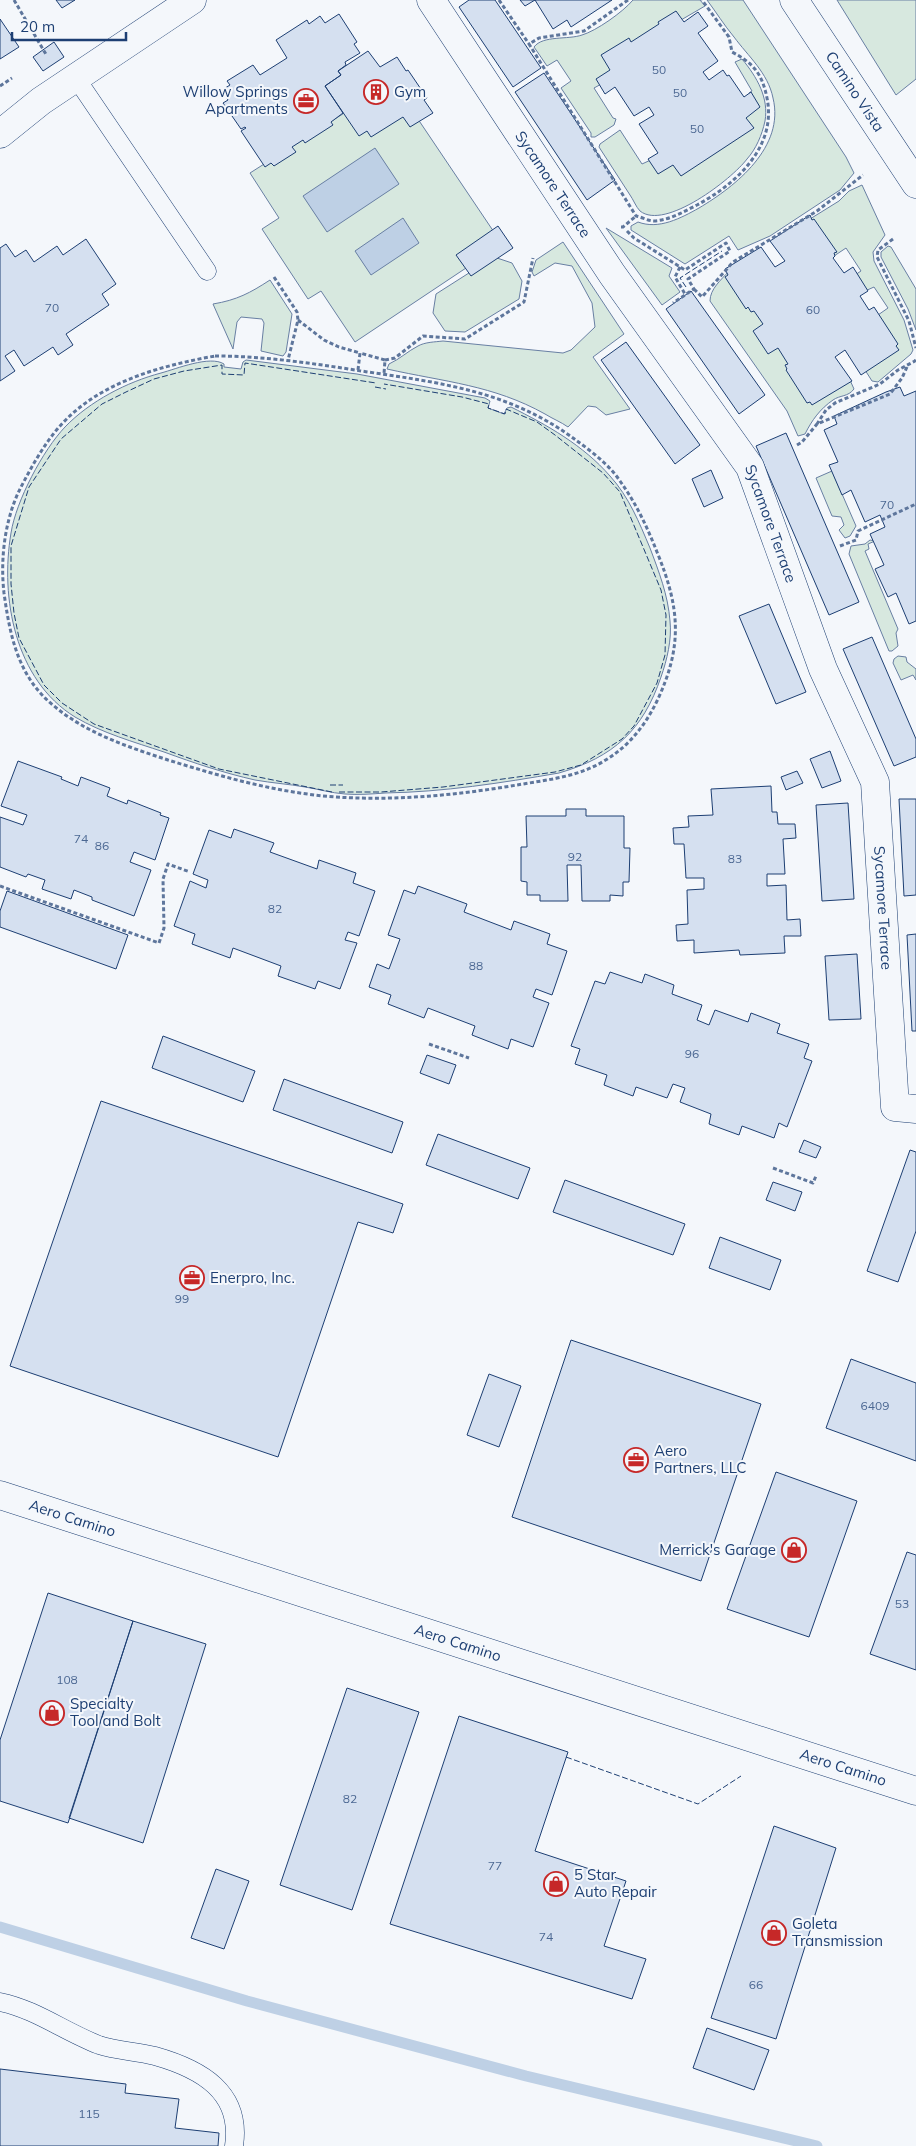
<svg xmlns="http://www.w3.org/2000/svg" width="916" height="2146" font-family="Mulish,sans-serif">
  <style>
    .green { fill: #d7e8df; stroke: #687fa3 }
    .water { fill: #bed0e5; stroke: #687fa3 }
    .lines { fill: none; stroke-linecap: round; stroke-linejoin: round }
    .stream { stroke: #bed0e5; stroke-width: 11 }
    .building { fill: #d5e0f0; stroke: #1d3f73 }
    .lane-casing { stroke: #1d3f73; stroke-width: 19 }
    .street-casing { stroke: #1d3f73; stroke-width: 29 }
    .path { stroke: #5e769c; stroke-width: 3; stroke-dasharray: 4 2.5; stroke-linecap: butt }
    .lane { stroke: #f4f7fb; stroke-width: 18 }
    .street { stroke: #f4f7fb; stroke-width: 28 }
    .fence { stroke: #1d3f73; stroke-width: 1; stroke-dasharray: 6 2.5; stroke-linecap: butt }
    .labels { text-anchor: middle; stroke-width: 4; stroke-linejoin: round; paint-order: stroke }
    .number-label { font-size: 12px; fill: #4b6792 }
    .poi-label { font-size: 15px; fill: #1d3f73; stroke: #f4f7fb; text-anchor: start }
    .street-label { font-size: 15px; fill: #1d3f73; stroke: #f4f7fb }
  </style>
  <rect width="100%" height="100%" fill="#f4f7fb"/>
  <path class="green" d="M633,0H700L705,6L609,62L618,75L594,88L613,118L616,119L614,125L595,137H591V133L561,88L571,81L557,60L547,66L534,47C543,35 568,40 582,35C596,31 623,12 633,0Z
    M707,0H743L846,157L854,173L840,190L770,236L738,250L729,236L685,264L631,230V226L638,222C659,230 681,218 699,208C736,186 785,147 773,98C768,73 748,56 734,37C724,25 716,12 707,0Z
    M837,0H916V79L896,95Z
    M742,59C757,77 769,98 765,121C762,135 756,149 747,159C732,179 665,231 640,211C636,207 633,199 630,195C620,179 609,163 599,147L600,144L620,130L642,164L744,117L758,107L749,93L752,91L735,62Z
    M393,82L502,244L355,342L321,291L308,299L262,229L279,218L250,173Z
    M862,185L885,235L873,252L874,261L904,320L913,350L911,354L878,382L872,381L865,370L878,315L888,308L874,287L865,291L855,275L861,271L846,248L834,256L810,219L839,201L849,191Z
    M606,228L672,268L669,276L680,292L662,305Z
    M563,242L624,334L593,357L630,409L606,415L596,407L588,406L568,427C561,422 553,419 545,414C493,385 445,382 387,369L389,364C400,359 408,351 418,346C425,342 435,342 443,341L563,353L571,350L595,327L592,303L572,266L555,263L534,276L532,272L536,260Z
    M888,246L891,247L916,289V330L908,309L881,257V252Z
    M494,257L512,263L522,281L519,299L465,332L445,331L433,313L436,294Z
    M729,271L849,378L854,389C848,397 840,395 833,400C820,409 812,420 805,434L798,436L787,411L710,301C710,289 721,280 729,271Z
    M270,280L292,314L286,352L283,356L261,351L264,323L262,319L241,317L237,322L233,349L213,304C237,300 250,293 270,280Z
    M246,360L357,374L485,398L490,401L488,408L504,414L507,408L511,407C547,425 583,445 610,476C629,497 639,522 650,548C659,572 668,595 670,621C672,639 667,660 661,677C643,730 614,757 559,773C501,783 444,792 385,793C372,794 358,795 345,794C331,793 318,789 305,787C288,784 272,783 255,780C224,773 194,763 164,752C134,742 102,733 75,717C15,680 0,598 11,533C16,501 43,450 65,427C90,401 127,382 161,373C176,369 210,355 224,364V367L241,369L243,362Z
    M832,471L856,526L850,536L845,538L839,530L844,525L841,517L832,516L816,478Z
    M870,540L875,541L868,544L869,549L865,551L898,629L896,633L898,646L892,651H889L849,554L851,546L865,544Z
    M898,656L906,657L907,662L916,669V680L913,675L901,680L893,663L894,659Z"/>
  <path class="water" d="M375,148L399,184L327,232L303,196Z
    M403,218L419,243L371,275L355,251Z"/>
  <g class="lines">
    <path class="stream" d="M0,1927L247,2001L526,2076L817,2146"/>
  </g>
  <path class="building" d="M56,0H75L62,8Z
    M469,0H495L541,68L513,87L459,7Z
    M520,0H535L525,6Z
    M535,0H612L571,27L567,20L553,29Z
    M676,11L684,22L698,12L708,26L698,33L718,61L703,72L709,80L723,70L727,76L729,75L744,97L751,92L760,107L746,118L754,128L681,176L673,165L658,174L648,159L658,153L639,124L654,115L649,107L634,116L615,87L605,94L596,79L610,70L601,55L629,38L631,42L659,24L658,22Z
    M339,14L357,42L354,44L360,53L345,62L346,65L338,71L341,75L325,86L343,113L331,122L333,125L305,143L303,140L292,147L296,152L274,166L271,163L265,167L241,131L246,128L245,127L241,129L223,103L228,100L222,90L230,85L227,81L253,65L260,75L287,58L276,40L307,20L309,24L320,16L325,23Z
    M0,19L19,47L0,59Z
    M54,42L64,57L43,71L33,57Z
    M368,51L380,67L397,57L406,71L408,70L427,98L424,100L433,113L410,127L403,117L371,137L367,131L359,136L325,86L341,75L338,71Z
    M544,73L615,180L587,200L515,92Z
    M810,215L812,220L814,219L837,252L834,253L835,256L833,258L844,273L853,267L868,291L860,296L869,310L874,307L898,344L896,346L899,350L861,375L845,350L835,357L852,381L812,405L810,402L807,403L786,370L787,369L785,365L788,364L778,348L768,354L753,331L763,324L754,311L751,312L748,307L746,309L725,277L728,275L725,269L761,247L775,267L785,261L770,241Z
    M498,226L513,248L471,276L456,255Z
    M86,239L116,284L102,294L109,305L66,334L73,345L58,355L53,347L24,366L14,350L5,356L15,371L0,381V248L6,244L15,257L26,250L34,262L57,246L63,255Z
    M691,291L765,395L739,414L666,309Z
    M626,342L700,445L675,464L601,360Z
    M900,387L904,396L916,391V621L909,624L896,593L888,597L875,569L884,565L870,534L885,527L880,515L865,522L851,490L842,495L829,465L838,462L824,430L837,424L834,416L886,392Z
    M786,433L859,602L829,615L756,446Z
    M711,470L723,498L704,507L692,479Z
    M769,604L806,692L776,704L739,616Z
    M872,637L916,739V757L894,766L843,649Z
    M830,751L841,781L822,788L810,759Z
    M18,761L62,777L61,779L78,786L81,777L110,788L107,796L127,804L128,800L161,813L160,815L169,818L155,860L134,852L130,862L151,870L134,916L92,900V897L74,890L71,899L42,889L45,880L28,874L26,877L0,867V817L23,825L27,815L1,806Z
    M797,771L803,783L786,790L781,777Z
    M771,786L772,812H777L778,824H795L796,838L783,839L785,874H767V886L786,885L787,920L800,919L801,936H784L785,953L740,955L739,950L694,953V940L677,941L676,925L688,924L687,890L704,889V878H686L684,844H674L673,828L689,827L688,816L713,815L711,789Z
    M899,799H916V895L904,896Z
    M848,803L854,899L822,901L816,805Z
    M566,809H586V816H624V848H630L629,882H623V896L610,895V901H582L581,865H567L568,901H540V895H527V882L521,881V847H527L526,816H566Z
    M234,829L274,843L270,852L317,869L319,860L356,873L353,883L375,891L359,936L348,932L345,940L357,943L340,989L318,981L315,989L278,976L281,966L233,948L230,958L192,944L195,934L174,926L190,881L206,888L208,880L193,874L209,830L231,838Z
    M418,886L467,904L464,912L511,930L514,921L550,934L547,944L567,951L552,995L536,989L533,997L549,1003L533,1047L511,1039L508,1049L472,1035L475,1026L428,1008L424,1018L388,1004L391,995L369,987L377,964L389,969L400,939L388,935L404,890L415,894Z
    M7,891L128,935L116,969L0,927V911Z
    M916,934V1031H912L907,935Z
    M857,954L861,1019L829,1020L825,956Z
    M610,972L642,983L645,974L674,985L672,994L702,1005L697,1020L709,1025L715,1010L748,1022L751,1013L780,1024L777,1033L809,1044L804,1058L812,1061L787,1127L779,1123L774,1138L742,1126L739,1135L709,1124L711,1114L680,1102L685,1088L673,1084L667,1098L636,1087L633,1096L604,1085L607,1075L575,1064L580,1049L571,1046L595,981L605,984Z
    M163,1036L255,1071L243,1102L152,1068Z
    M427,1055L456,1065L449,1084L420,1073Z
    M284,1079L403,1122L392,1153L273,1110Z
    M101,1101L403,1204L393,1233L358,1222L278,1457L10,1366Z
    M438,1134L530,1168L518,1199L426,1165Z
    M804,1140L821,1147L816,1158L799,1152Z
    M910,1150L916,1152V1231L898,1282L867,1271Z
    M565,1180L685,1224L673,1255L553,1212Z
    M773,1182L802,1192L795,1211L766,1200Z
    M720,1237L781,1260L770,1290L709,1268Z
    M571,1340L761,1404L701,1581L512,1517Z
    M851,1359L916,1383V1461L826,1428Z
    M489,1374L521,1386L499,1447L467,1435Z
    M776,1472L857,1501L809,1637L727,1609Z
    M907,1552L916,1555V1670L870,1654Z
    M48,1593L133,1621L68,1823L0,1801V1740Z
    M133,1621L206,1644L143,1843L69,1818Z
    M347,1688L419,1712L352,1910L280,1885Z
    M459,1716L568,1752L535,1851L626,1881L604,1946L646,1959L632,1999L390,1924Z
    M774,1826L836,1848L776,2039L711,2018Z
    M216,1869L249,1881L224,1949L191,1938Z
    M707,2028L769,2050L754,2090L693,2068Z
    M0,2069L126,2084L125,2093L179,2099L175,2128L219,2133L218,2146H0Z"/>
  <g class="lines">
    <defs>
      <path id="lane" d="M76,78L207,271
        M0,2002C35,2009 65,2032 99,2045C117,2051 136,2051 155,2056C201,2069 242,2092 234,2146"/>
      <g id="street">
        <path id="s1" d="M431,0L612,274L750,467L823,669L875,782L895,1107L916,1109"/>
        <path id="s2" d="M794,0L916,184"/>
        <path d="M0,134L41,101L192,0"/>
        <path id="s3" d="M0,1495L916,1791"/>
      </g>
    </defs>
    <use href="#lane" class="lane-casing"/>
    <use href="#street" class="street-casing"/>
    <path class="path" d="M14,0L47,56
      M499,0L529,44
      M628,0L584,31L539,38L529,44L636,216C642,217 648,221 654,221C670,220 683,212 697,205C736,184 777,147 767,98C762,73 753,63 732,52L729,37L702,0
      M0,86L12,78
      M621,227H623L636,216
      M627,231L634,238L685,270L726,243L730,251L688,279L694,289L673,303
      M893,239L878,250L877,257L909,321L916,348
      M680,267L675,277L685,294
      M274,277L297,312L298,320L288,360
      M694,289L702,297L733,262L817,211L863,175
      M298,320L324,340L339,347L360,353
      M215,356C266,356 317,364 368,372C443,383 510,392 573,438C587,448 603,460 614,473C633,497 646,524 657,552C680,608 683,646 657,701C645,726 628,747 604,761C578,777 546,780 517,785C458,795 396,801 336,797C278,793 223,777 168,760C128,747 86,733 54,706C18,677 10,636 4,593C0,558 5,518 21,487C32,466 44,444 60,426C99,382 160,366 215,356Z
      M385,360L395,358L423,336L465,339L524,302L533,258
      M907,367L902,378L890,394L817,424L826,410L835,403L880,384L898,370L915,361L916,359
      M358,370L360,353L385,360L384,374
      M797,445L802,442L817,424
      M840,546L856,540L858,531L916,504
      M0,886L159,943L164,928L163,879L168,864L190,872
      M429,1044L469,1058
      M773,1168L813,1183L816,1176"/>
    <use href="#lane" class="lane"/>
    <use href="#street" class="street"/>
    <path class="fence" d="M686,287L680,278L722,251
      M375,387L386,389
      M330,785H343
      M332,792L219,769L94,724L62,703L44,685L19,638L14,613L11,584V546L29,487L61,439L102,404L126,392L154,379L184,371L222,365V374L244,375L245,363L376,383
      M339,792H381L443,787L555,772L581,765L622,739L634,726L657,683L665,655L666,615L661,590L620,492L603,473L555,435L537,422L506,409L505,414L488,408L489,404L462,397L384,384
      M566,1757L698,1804L741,1776"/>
  </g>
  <defs>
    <symbol id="building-ring" viewBox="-11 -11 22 22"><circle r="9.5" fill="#f4f7fb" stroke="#c62828" stroke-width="1.5"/><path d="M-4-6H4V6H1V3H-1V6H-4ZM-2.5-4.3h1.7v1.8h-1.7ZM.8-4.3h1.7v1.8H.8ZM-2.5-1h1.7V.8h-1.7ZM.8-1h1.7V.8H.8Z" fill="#c62828"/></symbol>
    <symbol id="office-ring" viewBox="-11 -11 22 22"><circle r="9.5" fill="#f4f7fb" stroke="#c62828" stroke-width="1.5"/><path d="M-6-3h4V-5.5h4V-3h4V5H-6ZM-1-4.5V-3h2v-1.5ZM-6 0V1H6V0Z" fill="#c62828"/></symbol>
    <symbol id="shop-ring" viewBox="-11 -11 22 22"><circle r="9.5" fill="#f4f7fb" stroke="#c62828" stroke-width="1.5"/><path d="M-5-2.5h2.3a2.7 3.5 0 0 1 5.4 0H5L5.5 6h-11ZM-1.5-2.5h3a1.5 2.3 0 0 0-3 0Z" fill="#c62828"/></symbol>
  </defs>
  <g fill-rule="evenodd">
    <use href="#building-ring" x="362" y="78" width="28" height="28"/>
    <use href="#office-ring" x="292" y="87" width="28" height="28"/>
    <use href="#office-ring" x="178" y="1264" width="28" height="28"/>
    <use href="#office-ring" x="622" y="1446" width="28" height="28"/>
    <use href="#shop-ring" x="780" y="1536" width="28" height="28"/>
    <use href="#shop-ring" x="38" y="1699" width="28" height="28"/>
    <use href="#shop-ring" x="542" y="1870" width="28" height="28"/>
    <use href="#shop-ring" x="760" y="1919" width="28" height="28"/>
  </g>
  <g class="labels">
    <g class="number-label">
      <text x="659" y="74">50</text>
      <text x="680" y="97">50</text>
      <text x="697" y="133">50</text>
      <text x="52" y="312">70</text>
      <text x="813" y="314">60</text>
      <text x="887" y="509">70</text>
      <text x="81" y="843">74</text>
      <text x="102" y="850">86</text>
      <text x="575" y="861">92</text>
      <text x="735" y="863">83</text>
      <text x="275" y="913">82</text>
      <text x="476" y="970">88</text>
      <text x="692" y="1058">96</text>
      <text x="182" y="1303">99</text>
      <text x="875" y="1410">6409</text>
      <text x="902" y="1608">53</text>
      <text x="67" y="1684">108</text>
      <text x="350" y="1803">82</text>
      <text x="495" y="1870">77</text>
      <text x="546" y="1941">74</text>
      <text x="756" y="1989">66</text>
      <text x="89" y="2118">115</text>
    </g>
    <g class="poi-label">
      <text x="288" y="97" text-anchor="end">Willow Springs<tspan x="288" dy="17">Apartments</tspan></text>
      <text x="394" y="97">Gym</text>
      <text x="210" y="1283">Enerpro, Inc.</text>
      <text x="654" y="1456">Aero<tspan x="654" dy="17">Partners, LLC</tspan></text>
      <text x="776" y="1555" text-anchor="end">Merrick's Garage</text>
      <text x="70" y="1709">Specialty<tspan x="70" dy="17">Tool and Bolt</tspan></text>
      <text x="574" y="1880">5 Star<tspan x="574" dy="17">Auto Repair</tspan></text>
      <text x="792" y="1929">Goleta<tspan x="792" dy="17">Transmission</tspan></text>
    </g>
    <g class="street-label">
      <text dy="5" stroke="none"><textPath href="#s2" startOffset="110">Camino Vista</textPath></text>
      <text dy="5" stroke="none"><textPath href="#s1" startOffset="221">Sycamore Terrace</textPath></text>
      <text dy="5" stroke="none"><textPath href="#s1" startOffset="626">Sycamore Terrace</textPath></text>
      <text dy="5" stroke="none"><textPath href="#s1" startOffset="1031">Sycamore Terrace</textPath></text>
      <text dy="5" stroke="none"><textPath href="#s3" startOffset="76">Aero Camino</textPath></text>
      <text dy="5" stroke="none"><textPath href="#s3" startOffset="481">Aero Camino</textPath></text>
      <text dy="5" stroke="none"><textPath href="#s3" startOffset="886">Aero Camino</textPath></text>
    </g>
  </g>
  <path d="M12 32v8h114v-8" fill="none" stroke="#1d3f73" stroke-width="2.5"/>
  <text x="20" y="32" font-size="15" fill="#1d3f73" stroke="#f4f7fb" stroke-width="4" paint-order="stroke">20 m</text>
</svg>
